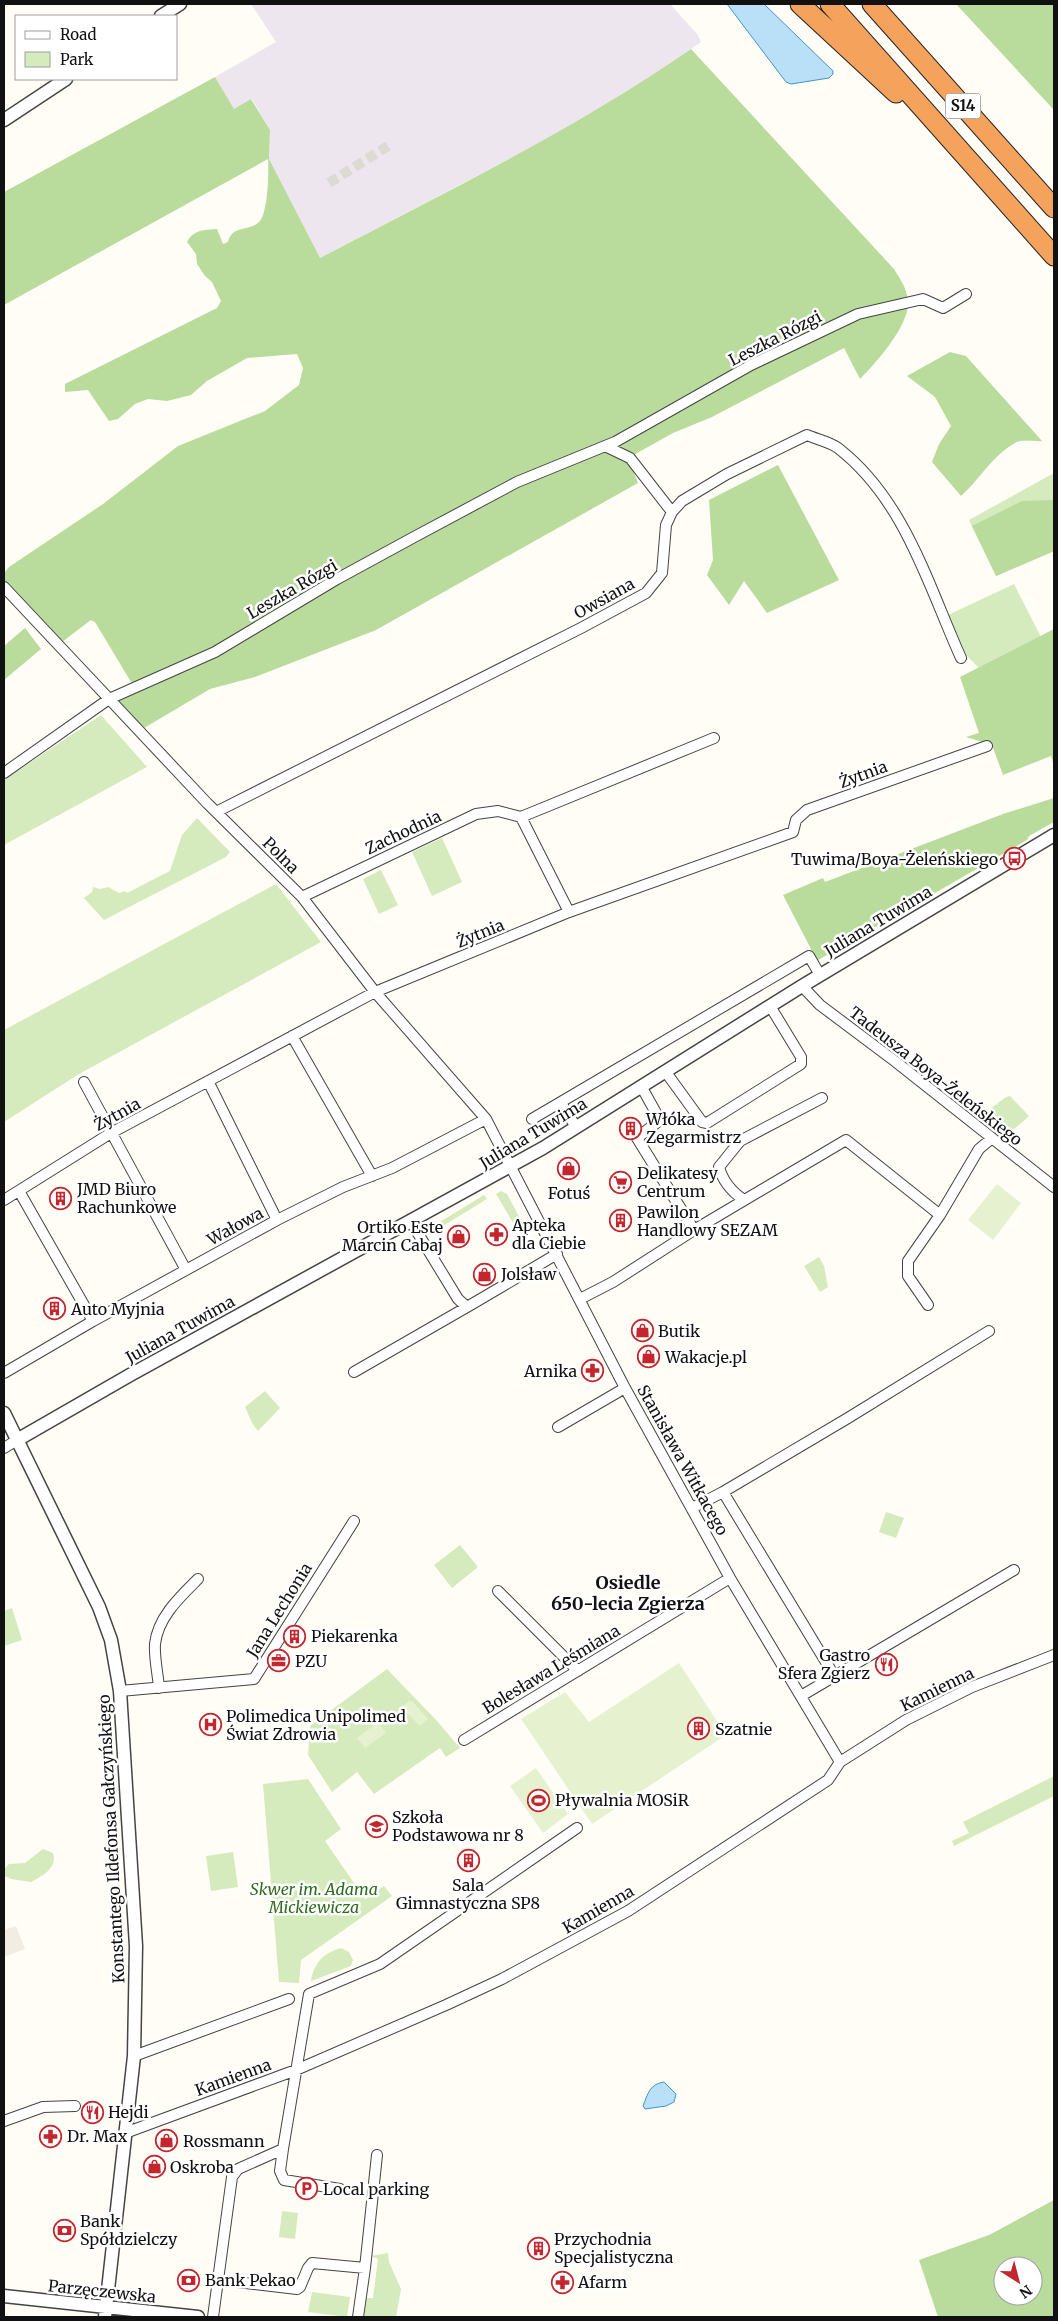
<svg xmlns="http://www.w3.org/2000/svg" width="1058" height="2321" font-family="Merriweather,serif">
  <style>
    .industrial { fill: #eee6ef }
    .green { fill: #d5ebbd }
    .forest { fill: #b9dc9c; fill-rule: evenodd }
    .pitch { fill: #e6f2cf }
    .plaza { fill: #f1ede2 }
    .water { fill: #b9e0f7; stroke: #3f96cf }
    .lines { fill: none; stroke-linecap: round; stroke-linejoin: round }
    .minor-tunnel { stroke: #dbdad3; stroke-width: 10; stroke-dasharray: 10 5; stroke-linecap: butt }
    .minor-casing { stroke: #444; stroke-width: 12 }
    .tertiary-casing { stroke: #444; stroke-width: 15 }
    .motorway-casing { stroke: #222; stroke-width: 21 }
    .minor { stroke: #fff; stroke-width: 10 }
    .tertiary { stroke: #fff; stroke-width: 12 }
    .motorway { stroke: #f5a25d; stroke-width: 19 }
    .labels { text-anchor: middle; stroke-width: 5; stroke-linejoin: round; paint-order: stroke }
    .shield { fill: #fff; stroke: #585858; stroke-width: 1 }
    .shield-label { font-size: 15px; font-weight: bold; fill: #111 }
    .street-label { font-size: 16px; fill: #111; stroke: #fff }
    .poi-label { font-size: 16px; fill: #111; stroke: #fff; text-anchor: start }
    .park-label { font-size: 16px; font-style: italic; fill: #2f6b1f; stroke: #fff }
    .neighbourhood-label { font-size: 18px; font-weight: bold; fill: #111; stroke: #fff }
  </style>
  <rect width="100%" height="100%" fill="#fffdf5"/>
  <path class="industrial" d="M251,4H670L698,35L701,42L636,87L553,136L320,258L288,209L269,159L270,130L252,99L234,110L215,77L276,42Z"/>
  <path class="green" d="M1054,473V551L996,576L969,520Z
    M1014,584L1041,637L993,682L967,656L948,615Z
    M101,715L147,767L4,845V780Z
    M197,818L230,852L226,857L104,920L84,898L92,892L93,887L100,889L108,887L119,893L125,891L127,893L170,871L182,835Z
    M442,838L462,882L432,896L412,852Z
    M381,870L398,905L379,914L363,879Z
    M276,884L321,942L79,1074L4,1122V1030Z
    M1010,1096L1029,1116L1012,1131L998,1127L982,1115L1006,1097Z
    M501,1191L507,1194L523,1224L516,1228L496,1194Z
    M484,1195L487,1199L433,1232L430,1228Z
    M819,1257L824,1266L828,1287L820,1292L804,1266Z
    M265,1391L280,1408L258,1431L252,1423L245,1407Z
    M886,1512L904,1518L896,1538L879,1532Z
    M460,1545L478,1567L452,1588L434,1565Z
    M12,1608L22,1640L4,1646V1611Z
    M387,1669L437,1721L460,1748L446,1757L440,1748L374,1794L357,1772L332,1792L308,1755L310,1726Z
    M1054,1776V1796L954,1846L952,1841L969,1833L963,1822Z
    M308,1779L341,1829L325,1841L365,1899L384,1886L392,1896L301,1960L299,1983L279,1982L263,1784Z
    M43,1849L53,1853C58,1868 42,1876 31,1882L11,1879L5,1876L4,1869L9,1864L25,1863Z
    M233,1852L238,1887L211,1891L206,1856Z
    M341,1948L349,1952L353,1960L351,1966L311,1981C314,1962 324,1953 341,1948Z
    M282,2211L298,2213L295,2239L279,2237Z
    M388,2253L389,2262L401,2289L396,2317H363L366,2298H373L378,2259L371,2256Z
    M312,2292L350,2297L347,2317L308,2312Z"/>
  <path class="forest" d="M956,4H1054V110Z
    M691,49L894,269C900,279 907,288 908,301C910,325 876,363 860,379L844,348L712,417L673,433L630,457V463L638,483L376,630L255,677L210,689L139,731L109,699L134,687L95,622L91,620L58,645L9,593L4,597V573L9,567L103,504L178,446L265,411L299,385L303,368L297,354L247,358L207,381L191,395L167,401L148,399L135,404L118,419L109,421L88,390L65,392V384L217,308L221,301L212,282L205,276L197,264L196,254L187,242C194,229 205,230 217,229L223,244L228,242C232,225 248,232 259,222C268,214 269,172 268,159L4,305V192L215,77L234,109L251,99L270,130L269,159L320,258C446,192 574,130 691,49Z
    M950,352L966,356L1042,441C1035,442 1021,439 1015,443C992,456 980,479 961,496L932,462L939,444L951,426L935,397L907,376Z
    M778,465L839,580L767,613L744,581L729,605L707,575L713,560L709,500Z
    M1054,500V551L996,576L972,526L1022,501Z
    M25,628L41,649L4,680V646Z
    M1054,629V765L1051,756L1003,775L992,745L966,737L979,733L960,677Z
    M1054,798V822L1029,836L1027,840L813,963L809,956L811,949L783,895L823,878L825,882L1003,814Z
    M1054,2200V2317H938L919,2260L989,2235ZM1003,2266H1033V2296H1003Z"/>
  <path class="pitch" d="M997,1184L1021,1203L993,1240L968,1220Z
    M679,1663L726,1735L592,1824L521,1719L565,1692L589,1722Z
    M411,1700L428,1719L420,1726L401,1707Z
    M378,1722L386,1733L365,1748L357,1738Z
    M536,1768L568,1814L543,1833L510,1786Z"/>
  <path class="plaza" d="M16,1926L25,1949L4,1957V1930Z"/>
  <path class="water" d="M727,4H764L833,71V74L829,78L791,84L786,82Z
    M664,2082L676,2094L674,2102L666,2106L645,2109L643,2106C648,2093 650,2084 664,2082Z"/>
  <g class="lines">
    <path class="minor-tunnel" d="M329,183L388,146"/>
    <defs>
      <path id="minor" d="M605,446L630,458L672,512
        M4,587L207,803L302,897L375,992L486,1119L625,1388L730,1578L840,1762
        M4,773L109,699L215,652L337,579L416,536L517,482L615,442L751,365L858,314L923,299L943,308L966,294
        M216,812L581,628L646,593L662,573L666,525L672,512L682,501L727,474L807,435C816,439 830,442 838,448C905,500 928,585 961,658
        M521,817L569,912
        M302,897L476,814L498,811L521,817L714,738
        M802,986L820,1005L896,1062L1054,1187
        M292,1036L372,1176
        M665,1071L702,1122L707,1123L801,1064V1057L770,1006
        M208,1081L277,1220
        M84,1082L186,1270
        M641,1086L660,1120L637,1138L694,1230
        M561,1103L576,1127
        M532,1119L809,956L820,975
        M19,1191L93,1321
        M4,1200L111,1133L375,992L569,912L793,832L796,820L807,810L987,746
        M744,1200C732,1192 723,1182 719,1167L740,1141L822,1098
        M411,1222L458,1299L467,1307L557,1254
        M580,1299L613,1282L694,1230L846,1140L940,1215L979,1149L991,1139
        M928,1305L908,1276V1261L940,1215
        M354,1372L467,1307
        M4,1373L93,1321L277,1220L343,1187L392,1168L486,1119
        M558,1427L625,1388
        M4,1448L17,1440
        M723,1492L835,1677
        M692,1508L723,1492L848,1418L989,1331
        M498,1591L578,1671
        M159,1688C158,1674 154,1658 155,1644C158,1617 180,1597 198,1579
        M120,1691L254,1679L354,1521
        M801,1696L1014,1570
        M464,1740L730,1578
        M134,2056L289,1999
        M4,2121L43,2107L75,2106
        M125,2133L296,2070L446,2005L502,1979L628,1911L828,1780L840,1762L906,1720L972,1687L1054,1655
        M283,2149L280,2171L284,2180L340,2189
        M219,2280L297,2289L300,2287L308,2268L312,2263L365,2268
        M213,2317L232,2177L238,2169L283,2149L309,1994L380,1964L577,1828
        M358,2317L365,2268L377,2155"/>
      <path id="tertiary" d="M161,16L180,4
        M4,120L66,79
        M4,1413L99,1607L111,1640L120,1691L136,1946L134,2056L105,2317
        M17,1440L130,1375L543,1148L802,986L1054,835
        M4,2296L198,2317"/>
      <path id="motorway" d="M800,4L896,93
        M830,4L1054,256
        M872,4L1054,208"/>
    </defs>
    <use href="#minor" class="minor-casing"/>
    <use href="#tertiary" class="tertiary-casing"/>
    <use href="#motorway" class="motorway-casing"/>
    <use href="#minor" class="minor"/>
    <use href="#tertiary" class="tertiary"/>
    <use href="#motorway" class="motorway"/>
  </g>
  <defs>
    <symbol id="bus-ring" viewBox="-11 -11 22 22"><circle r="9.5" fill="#fff" stroke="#c4262e" stroke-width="1.5"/><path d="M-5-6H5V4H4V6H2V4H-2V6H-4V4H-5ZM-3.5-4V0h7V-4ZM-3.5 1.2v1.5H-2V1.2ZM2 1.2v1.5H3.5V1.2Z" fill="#c4262e"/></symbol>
    <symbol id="building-ring" viewBox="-11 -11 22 22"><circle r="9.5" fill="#fff" stroke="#c4262e" stroke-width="1.5"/><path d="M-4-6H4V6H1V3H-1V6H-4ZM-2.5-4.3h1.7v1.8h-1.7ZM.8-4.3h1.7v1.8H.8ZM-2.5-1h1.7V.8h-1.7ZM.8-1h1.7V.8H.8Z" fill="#c4262e"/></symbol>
    <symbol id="shop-ring" viewBox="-11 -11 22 22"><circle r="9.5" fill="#fff" stroke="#c4262e" stroke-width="1.5"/><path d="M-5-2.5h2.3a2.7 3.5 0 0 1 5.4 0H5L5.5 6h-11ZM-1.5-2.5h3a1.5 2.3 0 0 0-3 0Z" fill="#c4262e"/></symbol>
    <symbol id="supermarket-ring" viewBox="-11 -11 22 22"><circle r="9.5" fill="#fff" stroke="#c4262e" stroke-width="1.5"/><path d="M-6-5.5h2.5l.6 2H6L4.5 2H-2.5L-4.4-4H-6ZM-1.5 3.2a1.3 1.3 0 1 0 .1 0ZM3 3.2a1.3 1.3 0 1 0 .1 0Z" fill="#c4262e"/></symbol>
    <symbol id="pharmacy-ring" viewBox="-11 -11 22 22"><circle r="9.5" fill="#fff" stroke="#c4262e" stroke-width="1.5"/><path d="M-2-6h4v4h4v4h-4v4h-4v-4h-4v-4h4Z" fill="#c4262e"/></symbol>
    <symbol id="office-ring" viewBox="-11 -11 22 22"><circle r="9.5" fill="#fff" stroke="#c4262e" stroke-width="1.5"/><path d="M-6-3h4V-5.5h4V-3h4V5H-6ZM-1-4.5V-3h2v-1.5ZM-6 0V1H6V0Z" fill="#c4262e"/></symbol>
    <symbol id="restaurant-ring" viewBox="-11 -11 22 22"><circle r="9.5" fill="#fff" stroke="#c4262e" stroke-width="1.5"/><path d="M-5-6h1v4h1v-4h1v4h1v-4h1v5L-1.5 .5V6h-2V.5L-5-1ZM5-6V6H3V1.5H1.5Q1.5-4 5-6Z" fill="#c4262e"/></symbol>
    <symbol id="hospital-ring" viewBox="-11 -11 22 22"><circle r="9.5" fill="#fff" stroke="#c4262e" stroke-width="1.5"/><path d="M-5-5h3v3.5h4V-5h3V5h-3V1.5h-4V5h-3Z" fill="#c4262e"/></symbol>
    <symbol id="stadium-ring" viewBox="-11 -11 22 22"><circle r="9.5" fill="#fff" stroke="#c4262e" stroke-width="1.5"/><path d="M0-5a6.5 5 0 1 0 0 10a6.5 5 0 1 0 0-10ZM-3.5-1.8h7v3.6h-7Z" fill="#c4262e"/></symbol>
    <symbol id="school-ring" viewBox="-11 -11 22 22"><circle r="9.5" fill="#fff" stroke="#c4262e" stroke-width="1.5"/><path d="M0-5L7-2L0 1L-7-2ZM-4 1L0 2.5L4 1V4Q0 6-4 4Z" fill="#c4262e"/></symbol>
    <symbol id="parking-ring" viewBox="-11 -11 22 22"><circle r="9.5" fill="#fff" stroke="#c4262e" stroke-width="1.5"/><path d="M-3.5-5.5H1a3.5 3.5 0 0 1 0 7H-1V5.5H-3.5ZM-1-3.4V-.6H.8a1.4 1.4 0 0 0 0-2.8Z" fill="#c4262e"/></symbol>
    <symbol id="bank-ring" viewBox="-11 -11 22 22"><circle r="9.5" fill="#fff" stroke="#c4262e" stroke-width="1.5"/><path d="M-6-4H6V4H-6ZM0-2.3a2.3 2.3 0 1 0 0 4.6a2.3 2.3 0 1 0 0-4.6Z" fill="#c4262e"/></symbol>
  </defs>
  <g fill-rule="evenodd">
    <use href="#bus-ring" x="1002" y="846" width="25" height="25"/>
    <use href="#building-ring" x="618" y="1116" width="25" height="25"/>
    <use href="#shop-ring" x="556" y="1156" width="25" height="25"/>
    <use href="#supermarket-ring" x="608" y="1170" width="25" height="25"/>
    <use href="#building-ring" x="48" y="1186" width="25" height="25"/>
    <use href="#building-ring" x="608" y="1208" width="25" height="25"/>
    <use href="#pharmacy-ring" x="484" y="1222" width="25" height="25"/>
    <use href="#shop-ring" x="446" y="1224" width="25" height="25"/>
    <use href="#shop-ring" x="472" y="1262" width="25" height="25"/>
    <use href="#building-ring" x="42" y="1296" width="25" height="25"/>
    <use href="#shop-ring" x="630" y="1318" width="25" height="25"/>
    <use href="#shop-ring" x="636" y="1344" width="25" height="25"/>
    <use href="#pharmacy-ring" x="580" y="1358" width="25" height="25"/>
    <use href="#building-ring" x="282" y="1624" width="25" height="25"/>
    <use href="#office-ring" x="266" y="1648" width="25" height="25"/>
    <use href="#restaurant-ring" x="874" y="1652" width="25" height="25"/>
    <use href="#hospital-ring" x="198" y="1712" width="25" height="25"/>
    <use href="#building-ring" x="686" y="1716" width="25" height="25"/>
    <use href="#stadium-ring" x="526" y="1788" width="25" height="25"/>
    <use href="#school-ring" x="364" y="1814" width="25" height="25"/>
    <use href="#building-ring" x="456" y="1848" width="25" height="25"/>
    <use href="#restaurant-ring" x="80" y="2100" width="25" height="25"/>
    <use href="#pharmacy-ring" x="38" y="2124" width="25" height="25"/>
    <use href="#shop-ring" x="154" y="2128" width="25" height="25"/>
    <use href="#shop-ring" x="142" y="2154" width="25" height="25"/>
    <use href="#parking-ring" x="294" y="2176" width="25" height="25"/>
    <use href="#bank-ring" x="52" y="2218" width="25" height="25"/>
    <use href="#building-ring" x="526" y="2236" width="25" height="25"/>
    <use href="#bank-ring" x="176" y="2268" width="25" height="25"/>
    <use href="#pharmacy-ring" x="550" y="2270" width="25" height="25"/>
  </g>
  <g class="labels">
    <rect class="shield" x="945.5" y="93.5" width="35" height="25" rx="4"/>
    <g class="shield-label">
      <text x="963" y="111">S14</text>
    </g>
    <g class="street-label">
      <text transform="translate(775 338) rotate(-27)" y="6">Leszka Rózgi</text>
      <text transform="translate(292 589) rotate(-30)" y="6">Leszka Rózgi</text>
      <text transform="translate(604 598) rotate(-29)" y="6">Owsiana</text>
      <text transform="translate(863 774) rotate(-20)" y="6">Żytnia</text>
      <text transform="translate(403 832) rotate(-25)" y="6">Zachodnia</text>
      <text transform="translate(281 855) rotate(45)" y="6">Polna</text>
      <text transform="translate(878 921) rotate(-31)" y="6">Juliana Tuwima</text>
      <text transform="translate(480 933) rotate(-22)" y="6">Żytnia</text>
      <text transform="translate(936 1076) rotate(38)" y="6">Tadeusza Boya-Żeleńskiego</text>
      <text transform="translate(117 1114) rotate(-29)" y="6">Żytnia</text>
      <text transform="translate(533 1133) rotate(-31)" y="6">Juliana Tuwima</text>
      <text transform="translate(235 1226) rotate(-29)" y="6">Wałowa</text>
      <text transform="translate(180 1329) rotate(-29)" y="6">Juliana Tuwima</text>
      <text transform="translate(683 1460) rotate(61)" y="6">Stanisława Witkacego</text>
      <text transform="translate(279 1610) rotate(-58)" y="6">Jana Lechonia</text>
      <text transform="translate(551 1669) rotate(-31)" y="6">Bolesława Leśmiana</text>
      <text transform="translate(937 1689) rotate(-26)" y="6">Kamienna</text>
      <text transform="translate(111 1839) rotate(-93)" y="6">Konstantego Ildefonsa Gałczyńskiego</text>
      <text transform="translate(598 1909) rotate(-30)" y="6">Kamienna</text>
      <text transform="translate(233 2077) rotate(-20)" y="6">Kamienna</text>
      <text transform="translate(102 2291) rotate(6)" y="6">Parzęczewska</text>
    </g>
    <g class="poi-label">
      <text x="998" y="865" text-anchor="end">Tuwima/Boya-Żeleńskiego</text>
      <text x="646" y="1125">Włóka<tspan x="646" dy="18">Zegarmistrz</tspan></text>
      <text x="637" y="1179">Delikatesy<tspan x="637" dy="18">Centrum</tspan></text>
      <text x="77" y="1195">JMD Biuro<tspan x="77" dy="18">Rachunkowe</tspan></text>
      <text x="569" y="1199" text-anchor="middle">Fotuś</text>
      <text x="637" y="1218">Pawilon<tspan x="637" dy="18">Handlowy SEZAM</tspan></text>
      <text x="512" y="1231">Apteka<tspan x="512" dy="18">dla Ciebie</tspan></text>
      <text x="443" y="1233" text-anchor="end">Ortiko Este<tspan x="443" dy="18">Marcin Cabaj</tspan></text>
      <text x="501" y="1280">Jolsław</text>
      <text x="71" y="1315">Auto Myjnia</text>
      <text x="658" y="1337">Butik</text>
      <text x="665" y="1363">Wakacje.pl</text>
      <text x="577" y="1377" text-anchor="end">Arnika</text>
      <text x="311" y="1642">Piekarenka</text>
      <text x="870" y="1661" text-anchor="end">Gastro<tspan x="870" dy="18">Sfera Zgierz</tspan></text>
      <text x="295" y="1667">PZU</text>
      <text x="226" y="1722">Polimedica Unipolimed<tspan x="226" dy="18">Świat Zdrowia</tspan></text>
      <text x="715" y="1735">Szatnie</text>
      <text x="555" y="1806">Pływalnia MOSiR</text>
      <text x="392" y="1823">Szkoła<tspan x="392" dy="18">Podstawowa nr 8</tspan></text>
      <text x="468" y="1891" text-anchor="middle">Sala<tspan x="468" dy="18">Gimnastyczna SP8</tspan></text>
      <text x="108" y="2118">Hejdi</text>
      <text x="67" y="2142">Dr. Max</text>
      <text x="183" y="2147">Rossmann</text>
      <text x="170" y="2173">Oskroba</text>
      <text x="323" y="2195">Local parking</text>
      <text x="80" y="2227">Bank<tspan x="80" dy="18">Spółdzielczy</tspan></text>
      <text x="554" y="2245">Przychodnia<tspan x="554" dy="18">Specjalistyczna</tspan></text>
      <text x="205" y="2286">Bank Pekao</text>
      <text x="578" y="2288">Afarm</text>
    </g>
    <g class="park-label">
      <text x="314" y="1895">Skwer im. Adama<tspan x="314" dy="18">Mickiewicza</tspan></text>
    </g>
    <g class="neighbourhood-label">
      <text x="628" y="1589">Osiedle<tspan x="628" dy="21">650-lecia Zgierza</tspan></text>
    </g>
  </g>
  <rect width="1058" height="2321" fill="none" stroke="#111111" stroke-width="10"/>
  <rect x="15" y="15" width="162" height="65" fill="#ffffff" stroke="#a0a0a0"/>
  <rect x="25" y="31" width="25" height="8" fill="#ffffff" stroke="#a0a0a0"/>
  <text x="60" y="40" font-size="15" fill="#111111">Road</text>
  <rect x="25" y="52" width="25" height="15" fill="#d5ebbd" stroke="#a0a0a0"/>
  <text x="60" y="65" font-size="15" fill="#111111">Park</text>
  <g transform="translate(1018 2281) rotate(144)"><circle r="24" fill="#ffffff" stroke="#a0a0a0"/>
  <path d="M0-4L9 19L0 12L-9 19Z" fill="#c4262e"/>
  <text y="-8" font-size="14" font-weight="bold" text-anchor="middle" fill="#111111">N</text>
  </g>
</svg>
